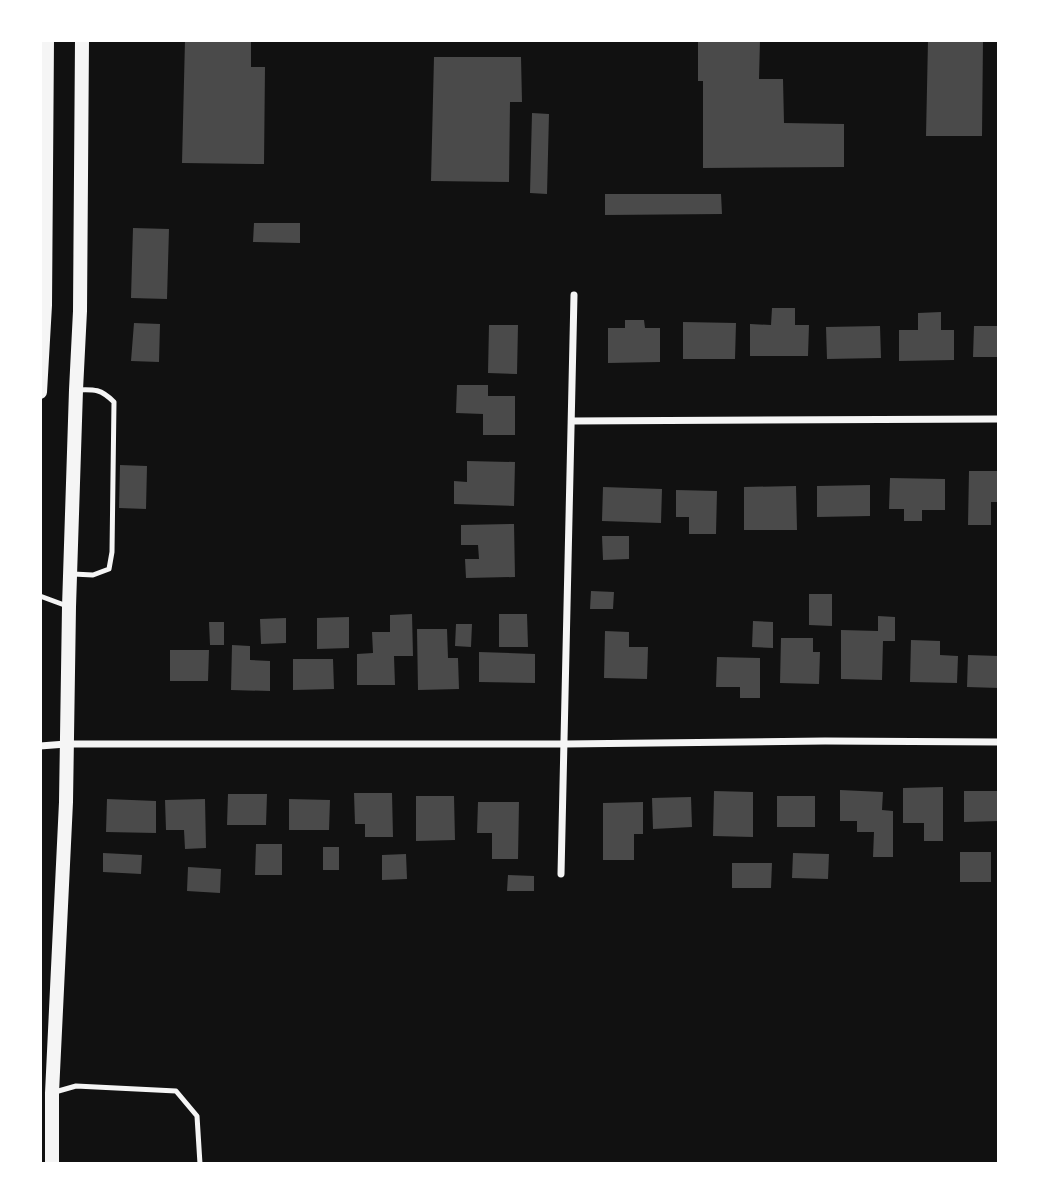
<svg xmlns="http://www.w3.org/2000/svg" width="1039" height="1204" font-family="'Asap Condensed',sans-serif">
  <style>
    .building { fill: #4a4a4a }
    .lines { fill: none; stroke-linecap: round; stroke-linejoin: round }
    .service { stroke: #f5f5f5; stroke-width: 5 }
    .minor { stroke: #f5f5f5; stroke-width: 7 }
    .secondary { stroke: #f5f5f5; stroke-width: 14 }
  </style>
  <rect width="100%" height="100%" fill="#111"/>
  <path class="building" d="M185,40H251V67H265L264,164L182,163Z
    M698,40H760L759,79H783L784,123L844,124V167L703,168V81H698Z
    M928,40H983L982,136H926Z
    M434,57H521L522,102H510L509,182L431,181Z
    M532,113L549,114L547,194L530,193Z
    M605,194H721L722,214L605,215Z
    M254,223H300V243L253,242Z
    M133,228L169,229L167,299L131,298Z
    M772,308H795V325H809L808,356H750V324L771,325Z
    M941,312V330H954V360L899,361V330H918V313Z
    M625,320H644L645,328H660V362L608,363V328H625Z
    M683,322L736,323L735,359H683Z
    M134,323L160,324L159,362L131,361Z
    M489,325H518L517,374L488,373Z
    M880,326L881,358L827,359L826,327Z
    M974,326H999V357H973Z
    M457,385H488V396H515V435H483V414L456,413Z
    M467,461L515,462L514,506L454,504V481L467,482Z
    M120,465L147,466L146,509L119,508Z
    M969,471H999V502H991V525H968Z
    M890,478L945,479V510H922V521H904V509H889Z
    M870,485V516L817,517V486Z
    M796,486L797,530H744V487Z
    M603,487L662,489L661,523L602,521Z
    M676,490L717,491L716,534H689V517H676Z
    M514,524L515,577L466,578L465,559H479L478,545H461V525Z
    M602,536H629V559L603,560Z
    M591,591L614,592L613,609H590Z
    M809,594H832V626L809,625Z
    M412,614L413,656H394L395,685H357V654L373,653L372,632H390V615Z
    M499,614H527L528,647H499Z
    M878,616L895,617V641H883L882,680L841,679V630L878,631Z
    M349,617V648L317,649V618Z
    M286,618V643L261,644L260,619Z
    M753,621L773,622V648L752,647Z
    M209,622H224V645H210Z
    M456,624H472L471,647L455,646Z
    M417,629H447L448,658H458L459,689L418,690Z
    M605,631L629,632V647H648L647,679L604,678Z
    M781,638H813V652H820L819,684L780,683Z
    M911,640L940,641V655L958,656L957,683L910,682Z
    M232,645L250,646V660L270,661V691L231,690Z
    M170,650H209L208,681H170Z
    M479,652L535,654V683L479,682Z
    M968,655L999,656V688L967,687Z
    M717,657L760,658V698H740V687H716Z
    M293,659H333L334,689L293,690Z
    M943,787V841H924V823H903V788Z
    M840,790L883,792L882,810L893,811V857H873L874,832H857V821H840Z
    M714,791L753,792V837L713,836Z
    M964,791H999V821L964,822Z
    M354,793H392L393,837H365V824H355Z
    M228,794H267L266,825H227Z
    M416,796H454L455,840L416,841Z
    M777,796H815V827H777Z
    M691,797L692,827L653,829L652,798Z
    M107,799L156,801V833L106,832Z
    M205,799L206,848L185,849L184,830H166L165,800Z
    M289,799L330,800L329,830H289Z
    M478,802H519L518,859H492V833H477Z
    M643,802V834H634V860H603V803Z
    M256,844H282V875H255Z
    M323,847H339V870H323Z
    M960,852H991V882H960Z
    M103,853L142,855L141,874L103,872Z
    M793,853L829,854L828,879L792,878Z
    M406,854L407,879L382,880V855Z
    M732,863H772L771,888H732Z
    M188,867L221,869L220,893L187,891Z
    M508,875L534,876V891H507Z"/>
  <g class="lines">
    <path class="service" d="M73,574L93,575L109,569L112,552L114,402C101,389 95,389 76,390
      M40,596L67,606
      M55,1092L76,1086L176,1091L197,1116L200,1164"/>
    <path class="minor" d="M572,421L999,419
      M40,746L66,744H565L825,741L999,742
      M561,874L574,295"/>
    <path class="secondary" d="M40,392L45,305L47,40
      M52,1164V1093L66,802L69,607L76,390L80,311L82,40"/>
  </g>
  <rect width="1039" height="1204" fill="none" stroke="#ffffff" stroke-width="84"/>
</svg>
